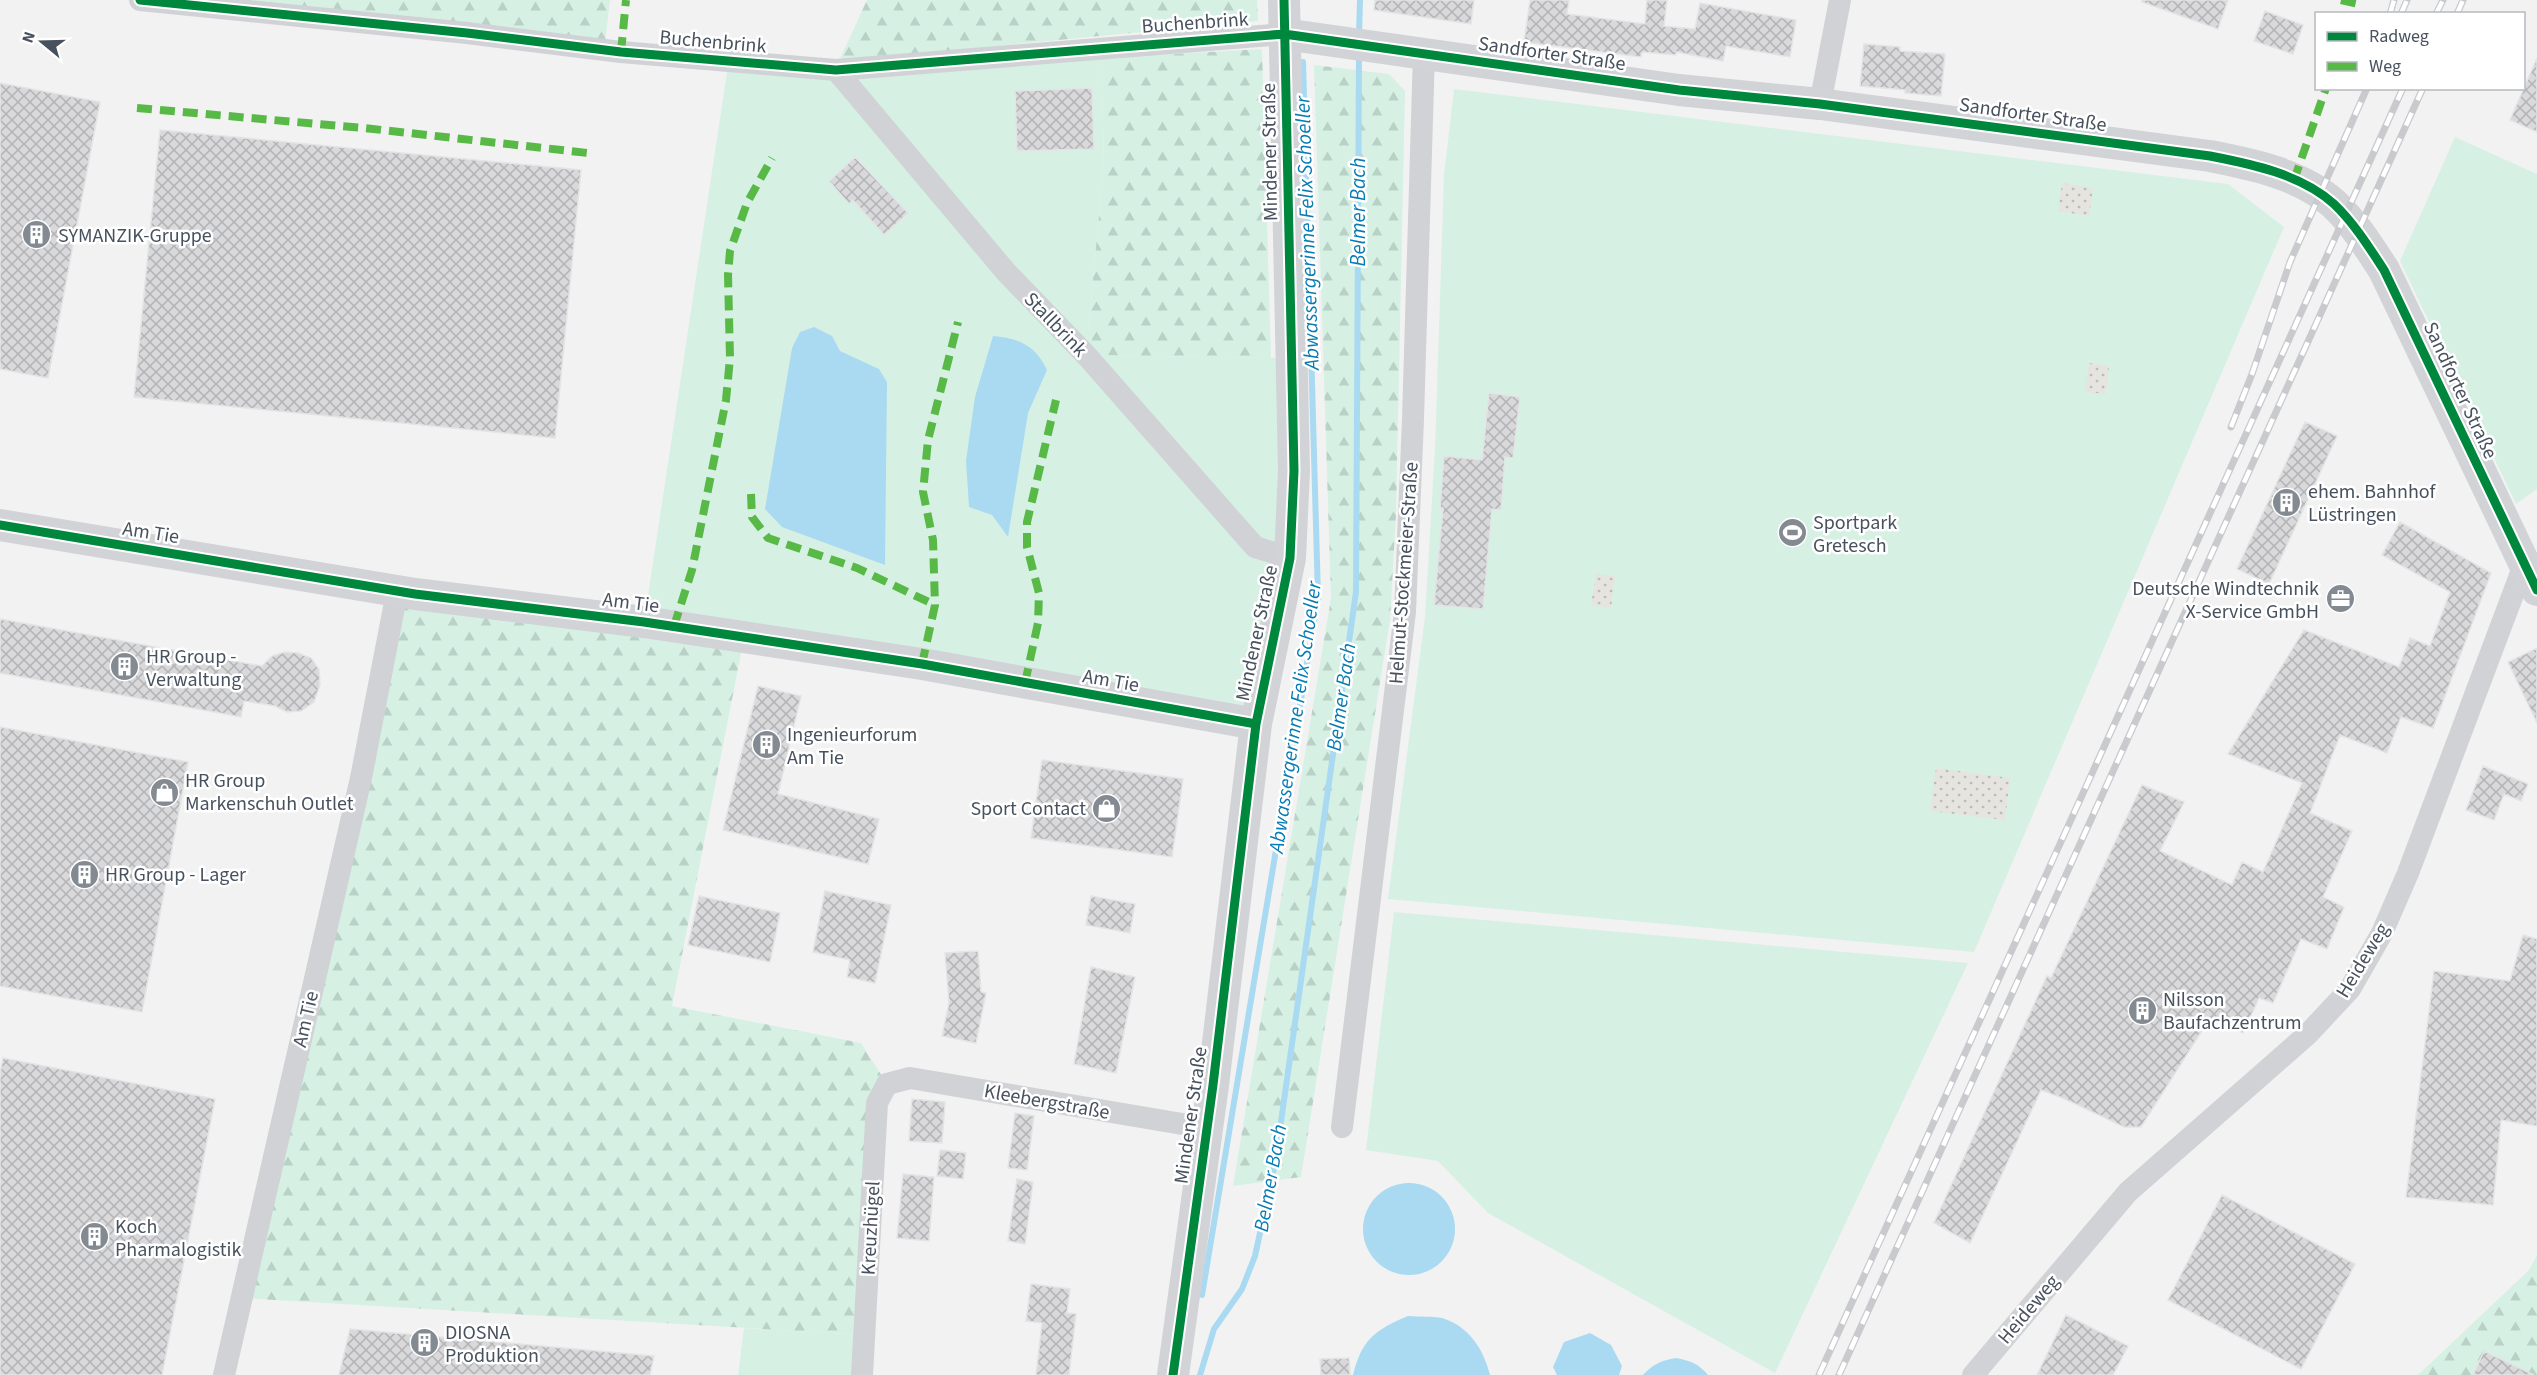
<svg xmlns="http://www.w3.org/2000/svg" width="2537" height="1375" font-family="'Source Sans 3',sans-serif">
  <style>
    .green { fill: #d6f1e4 }
    .forest { fill: url(#forest-firs) }
    .sand { fill: url(#sand-dots) }
    .water { fill: #a9daf1 }
    .lines { fill: none; stroke-linecap: round; stroke-linejoin: round }
    .stream { stroke: #a9daf1; stroke-width: 6 }
    .building { fill: url(#building-cross-hatch); stroke: #e3e4e5; stroke-width: 1.5 }
    .street { stroke: #d0d2d5; stroke-width: 22 }
    .secondary { stroke: #d1d3d7; stroke-width: 32 }
    .rail-casing { stroke: #c9cacd; stroke-width: 7 }
    .rail { stroke: #fff; stroke-width: 4.5; stroke-dasharray: 14; stroke-linecap: butt }
    .quiet { stroke: #58b947; stroke-width: 8; stroke-dasharray: 15 8; stroke-linecap: butt }
    .cycleway-casing { stroke: #fff; stroke-width: 13 }
    .cycleway { stroke: #00873e; stroke-width: 9 }
    .labels { text-anchor: middle; stroke-width: 5; stroke-linejoin: round; paint-order: stroke }
    .street-label { font-size: 20px; fill: #48525f; stroke: #fff }
    .poi-label { font-size: 20px; fill: #48525f; stroke: #fff; text-anchor: start }
    .water-label { font-size: 21px; font-style: italic; fill: #077cb4; stroke: #fff }
  </style>
  <defs>
    <pattern id="forest-firs" width="22" height="20" patternUnits="userSpaceOnUse" patternTransform="scale(1.5)"><rect width="22" height="20" fill="#d6f1e4"/><path d="M5 1l3.5 6h-7zM16 11l3.5 6h-7z" fill="#b9d1c6"/></pattern>
    <pattern id="sand-dots" width="8" height="8" patternUnits="userSpaceOnUse" patternTransform="scale(1.5)"><rect width="8" height="8" fill="#e5e4de"/><path d="M2 2h.1M6 6h.1" fill="none" stroke="#bcbbb7" stroke-width="1.8" stroke-linecap="round"/></pattern>
    <pattern id="building-cross-hatch" width="8" height="8" patternUnits="userSpaceOnUse" patternTransform="scale(1.5)"><rect width="8" height="8" fill="#d9d9db"/><path d="M0 0l8 8M0 8l8-8" fill="none" stroke="#b2b3b5"/></pattern>
  </defs>
  <rect width="100%" height="100%" fill="#f2f2f2"/>
  <path class="green" d="M1101,48L1104,161L1086,355L1292,358L1294,471L1256,724L644,622L729,59L836,70Z
    M1454,89L2228,184L2284,227L1974,952L1388,899L1425,617L1435,448L1444,175Z
    M2455,137L2537,174V489L2516,504L2400,261Z
    M1394,912L1968,963L1775,1373L1488,1213L1438,1161L1366,1150Z
    M744,1328L864,1335L862,1375H738Z"/>
  <path class="forest" d="M209,0H610L605,43Z
    M867,0H1257L1258,21L839,61Z
    M1262,49L1271,358L1086,355L1104,161L1101,58Z
    M1314,65L1389,74L1405,91L1396,515L1390,620L1301,1177L1233,1186L1331,598Z
    M397,592L744,638L672,1006L861,1043L887,1084L864,1335L242,1298Z
    M2537,1255V1375H2418L2529,1270Z"/>
  <path class="sand" d="M2062,183L2093,188L2089,216L2058,211Z
    M2089,363L2109,366L2106,394L2085,392Z
    M1596,574L1615,576L1611,608L1591,605Z
    M1936,768L2010,778L2005,820L1930,811Z"/>
  <path class="water" d="M814,327L832,336L840,351L879,369L887,382L885,565L782,527L765,509L792,348L800,332Z
    M993,336C1019,338 1036,346 1047,370L1028,413L1008,537L992,515L969,507L966,461L975,397Z
    M1363 1229a46 46 0 1 1 92 0a46 46 0 1 1-92 0Z
    M1408,1316C1419,1317 1432,1316 1442,1318C1469,1326 1484,1350 1490,1375H1353C1362,1339 1375,1330 1408,1316Z
    M1590,1333L1611,1345L1622,1366L1619,1375H1557L1553,1367L1564,1342Z
    M1677,1358C1691,1361 1699,1364 1708,1375H1643C1653,1364 1662,1360 1677,1358Z"/>
  <g class="lines">
    <path class="stream" d="M1359,35L1360,0
      M1202,1295L1318,597L1303,62
      M1200,1375L1214,1329L1242,1289L1255,1256L1275,1164L1356,592L1359,55"/>
  </g>
  <path class="building" d="M1375,0H1474L1471,24L1374,10Z
    M1530,0H1569L1567,14L1645,24L1647,0H1667L1664,26L1695,29L1700,3L1796,20L1790,57L1726,46L1723,61L1676,52V55L1642,52L1641,57L1524,42Z
    M2142,0H2228L2218,29L2142,2Z
    M2265,11L2303,25L2293,54L2254,41Z
    M1864,44L1900,47V51L1945,54L1941,96L1905,93V90L1860,86Z
    M2537,58V132L2510,120Z
    M0,83L100,102L48,378L0,369Z
    M1092,88L1094,149L1017,151L1015,91Z
    M160,130L581,170L555,438L134,397Z
    M855,157L908,213L884,235L853,200L849,204L829,181Z
    M1489,393L1520,397L1513,458L1505,457L1501,510L1492,509L1483,609L1434,605L1443,508H1440L1444,456L1482,460Z
    M2305,422L2337,436L2269,584L2237,569Z
    M2400,522L2491,573L2433,728L2401,717L2387,753L2340,735L2310,813L2352,831L2323,897L2344,907L2327,949L2301,939L2273,1003L2259,998L2243,1033L2210,1018L2141,1127H2124L2065,1099L2041,1090L1970,1243L1934,1223L2047,976L2051,978L2142,785L2184,802L2160,851L2232,885L2242,862L2263,872L2302,783L2228,754L2304,630L2399,667L2410,638L2430,646L2450,592L2382,555Z
    M0,619L262,666L272,656L285,652L298,653L311,658L319,669L320,685L314,702L301,711L287,712L275,706L244,701L241,717L0,673Z
    M2537,648V723L2508,662Z
    M758,686L801,696L778,794L879,819L868,864L723,830Z
    M0,727L188,762L142,1012L0,986Z
    M1042,760L1183,779L1172,857L1031,838Z
    M2483,766L2528,784L2521,801L2504,794L2494,820L2466,810Z
    M825,891L891,905L875,983L847,977L850,960L813,952Z
    M699,896L780,913L770,962L688,945Z
    M1091,896L1135,904L1130,933L1086,925Z
    M2523,935L2537,939V1126L2501,1120L2493,1205L2406,1197L2434,971L2510,981Z
    M978,951L981,992L986,993L976,1043L942,1036L949,1003L945,953Z
    M1091,967L1135,977L1116,1073L1074,1064Z
    M3,1058L215,1099L162,1375H0V1073Z
    M912,1099L945,1102L942,1143L909,1141Z
    M1015,1113L1034,1116L1027,1170L1008,1168Z
    M940,1150L966,1153L963,1179L937,1176Z
    M903,1174L934,1177L929,1241L897,1238Z
    M1017,1179L1033,1182L1025,1244L1008,1241Z
    M2222,1195L2355,1264L2301,1369L2168,1300Z
    M1031,1284L1070,1289L1067,1313L1076,1314L1069,1375H1036L1042,1323L1026,1321Z
    M2066,1315L2128,1346L2113,1375H2037Z
    M350,1329L654,1356L650,1375H339Z
    M2484,1351L2534,1375H2473Z
    M1349,1358L1350,1375H1321L1320,1359Z"/>
  <g class="lines">
    <path class="street" d="M140,0L467,33L621,52L836,70L1284,34
      M836,70L1006,272L1086,355L1255,547L1290,558
      M1820,104L1840,0
      M1342,1127L1405,612L1413,419L1424,52
      M224,1375L361,778L397,592
      M862,1375L877,1103L887,1084L910,1078L1206,1128
      M1973,1375L2128,1192L2308,1034L2350,989L2382,933L2408,873L2524,565"/>
    <path class="secondary" d="M1284,34L1679,90L1820,104L2210,156C2251,164 2301,174 2334,204C2354,223 2369,247 2384,270L2537,590
      M0,525L415,594L644,622L922,664L1256,724
      M1173,1375L1213,1085L1256,724L1290,558L1294,471L1284,0"/>
    <defs>
      <path id="rail" d="M2390,14L2394,0
        M2401,14L2407,0
        M2436,14L2443,0
        M2457,14L2463,0
        M2231,427L2252,374L2290,262L2367,88
        M1819,1375L2403,88
        M1839,1375L2423,88"/>
    </defs>
    <use href="#rail" class="rail-casing"/>
    <use href="#rail" class="rail"/>
    <path class="quiet" d="M2341,0L2359,4
      M621,52L626,0
      M137,108L364,128L588,153
      M2294,180L2326,88
      M751,494L752,517L768,538L857,568L935,605
      M674,626L692,570L726,400L730,358L728,275L730,251L747,203L772,158
      M922,664L935,605L933,540L923,492L928,440L958,322
      M1025,683L1038,623L1039,593L1027,547V522L1056,400"/>
    <defs>
      <path id="cycleway" d="M140,0L467,33L621,52L836,70L1284,34L1679,90L1820,104L2210,156C2251,164 2301,174 2334,204C2354,223 2369,247 2384,270L2537,590
        M0,525L415,594L644,622L922,664L1256,724
        M1173,1375L1213,1085L1256,724L1290,558L1294,471L1284,0"/>
    </defs>
    <use href="#cycleway" class="cycleway-casing"/>
    <use href="#cycleway" class="cycleway"/>
  </g>
  <defs>
    <symbol id="building-disc" viewBox="-11 -11 22 22"><circle r="9.5" fill="#848a92" stroke="#fff"/><path d="M-4-6H4V6H1V3H-1V6H-4ZM-2.5-4.3h1.7v1.8h-1.7ZM.8-4.3h1.7v1.8H.8ZM-2.5-1h1.7V.8h-1.7ZM.8-1h1.7V.8H.8Z" fill="#fff"/></symbol>
    <symbol id="stadium-disc" viewBox="-11 -11 22 22"><circle r="9.5" fill="#848a92" stroke="#fff"/><path d="M0-5a6.5 5 0 1 0 0 10a6.5 5 0 1 0 0-10ZM-3.5-1.8h7v3.6h-7Z" fill="#fff"/></symbol>
    <symbol id="office-disc" viewBox="-11 -11 22 22"><circle r="9.5" fill="#848a92" stroke="#fff"/><path d="M-6-3h4V-5.5h4V-3h4V5H-6ZM-1-4.5V-3h2v-1.5ZM-6 0V1H6V0Z" fill="#fff"/></symbol>
    <symbol id="shop-disc" viewBox="-11 -11 22 22"><circle r="9.5" fill="#848a92" stroke="#fff"/><path d="M-5-2.5h2.3a2.7 3.5 0 0 1 5.4 0H5L5.5 6h-11ZM-1.5-2.5h3a1.5 2.3 0 0 0-3 0Z" fill="#fff"/></symbol>
  </defs>
  <g fill-rule="evenodd">
    <use href="#building-disc" x="20" y="218" width="33" height="33"/>
    <use href="#building-disc" x="2270" y="486" width="33" height="33"/>
    <use href="#stadium-disc" x="1776" y="516" width="33" height="33"/>
    <use href="#office-disc" x="2324" y="582" width="33" height="33"/>
    <use href="#building-disc" x="108" y="650" width="33" height="33"/>
    <use href="#building-disc" x="750" y="728" width="33" height="33"/>
    <use href="#shop-disc" x="148" y="776" width="33" height="33"/>
    <use href="#shop-disc" x="1090" y="792" width="33" height="33"/>
    <use href="#building-disc" x="68" y="858" width="33" height="33"/>
    <use href="#building-disc" x="2126" y="994" width="33" height="33"/>
    <use href="#building-disc" x="78" y="1220" width="33" height="33"/>
    <use href="#building-disc" x="408" y="1326" width="33" height="33"/>
  </g>
  <g class="labels">
    <g class="street-label">
      <text transform="translate(1195 22) rotate(-4)" y="7">Buchenbrink</text>
      <text transform="translate(713 41) rotate(5)" y="7">Buchenbrink</text>
      <text transform="translate(1552 53) rotate(8)" y="7">Sandforter Straße</text>
      <text transform="translate(2033 114) rotate(8)" y="7">Sandforter Straße</text>
      <text transform="translate(1269 152) rotate(-91)" y="7">Mindener Straße</text>
      <text transform="translate(1056 324) rotate(46)" y="7">Stallbrink</text>
      <text transform="translate(2461 390) rotate(65)" y="7">Sandforter Straße</text>
      <text transform="translate(151 532) rotate(9)" y="7">Am Tie</text>
      <text transform="translate(1403 573) rotate(-86)" y="7">Helmut-Stockmeier-Straße</text>
      <text transform="translate(631 602) rotate(7)" y="7">Am Tie</text>
      <text transform="translate(1256 633) rotate(-78)" y="7">Mindener Straße</text>
      <text transform="translate(1111 680) rotate(10)" y="7">Am Tie</text>
      <text transform="translate(2362 960) rotate(-59)" y="7">Heideweg</text>
      <text transform="translate(305 1019) rotate(-77)" y="7">Am Tie</text>
      <text transform="translate(1047 1101) rotate(10)" y="7">Kleebergstraße</text>
      <text transform="translate(1190 1115) rotate(-82)" y="7">Mindener Straße</text>
      <text transform="translate(870 1228) rotate(-87)" y="7">Kreuzhügel</text>
      <text transform="translate(2028 1309) rotate(-50)" y="7">Heideweg</text>
    </g>
    <g class="poi-label">
      <text x="58" y="242">SYMANZIK-Gruppe</text>
      <text x="2308" y="498">ehem. Bahnhof<tspan x="2308" dy="23">Lüstringen</tspan></text>
      <text x="1813" y="529">Sportpark<tspan x="1813" dy="23">Gretesch</tspan></text>
      <text x="2319" y="595" text-anchor="end">Deutsche Windtechnik<tspan x="2319" dy="23">X-Service GmbH</tspan></text>
      <text x="146" y="663">HR Group -<tspan x="146" dy="23">Verwaltung</tspan></text>
      <text x="787" y="741">Ingenieurforum<tspan x="787" dy="23">Am Tie</tspan></text>
      <text x="185" y="787">HR Group<tspan x="185" dy="23">Markenschuh Outlet</tspan></text>
      <text x="1086" y="815" text-anchor="end">Sport Contact</text>
      <text x="105" y="881">HR Group - Lager</text>
      <text x="2163" y="1006">Nilsson<tspan x="2163" dy="23">Baufachzentrum</tspan></text>
      <text x="115" y="1233">Koch<tspan x="115" dy="23">Pharmalogistik</tspan></text>
      <text x="445" y="1339">DIOSNA<tspan x="445" dy="23">Produktion</tspan></text>
    </g>
    <g class="water-label">
      <text transform="translate(1358 212) rotate(-90)" y="7">Belmer Bach</text>
      <text transform="translate(1307 233) rotate(-92)" y="7">Abwassergerinne Felix Schoeller</text>
      <text transform="translate(1341 697) rotate(-82)" y="7">Belmer Bach</text>
      <text transform="translate(1295 717) rotate(-82)" y="7">Abwassergerinne Felix Schoeller</text>
      <text transform="translate(1270 1178) rotate(-80)" y="7">Belmer Bach</text>
    </g>
  </g>
  <rect x="2315" y="12" width="210" height="78" fill="#ffffff" stroke="#b6babf" stroke-width="1.5"/>
  <rect x="2327" y="32" width="30" height="9" fill="#00873e" stroke="#b6babf" stroke-width="1.5"/>
  <text x="2369" y="42" font-size="18" fill="#48525f">Radweg</text>
  <rect x="2327" y="62" width="30" height="9" fill="#58b947" stroke="#b6babf" stroke-width="1.5"/>
  <text x="2369" y="72" font-size="18" fill="#48525f">Weg</text>
  <g transform="translate(42 42) rotate(289)" stroke="#ffffff" stroke-width="4.5" paint-order="stroke">
  <path d="M0-4.5L10 22L0 15L-10 22Z" fill="#48525f"/>
  <text y="-9" font-size="16" font-weight="bold" text-anchor="middle" fill="#48525f">N</text>
  </g>
</svg>
